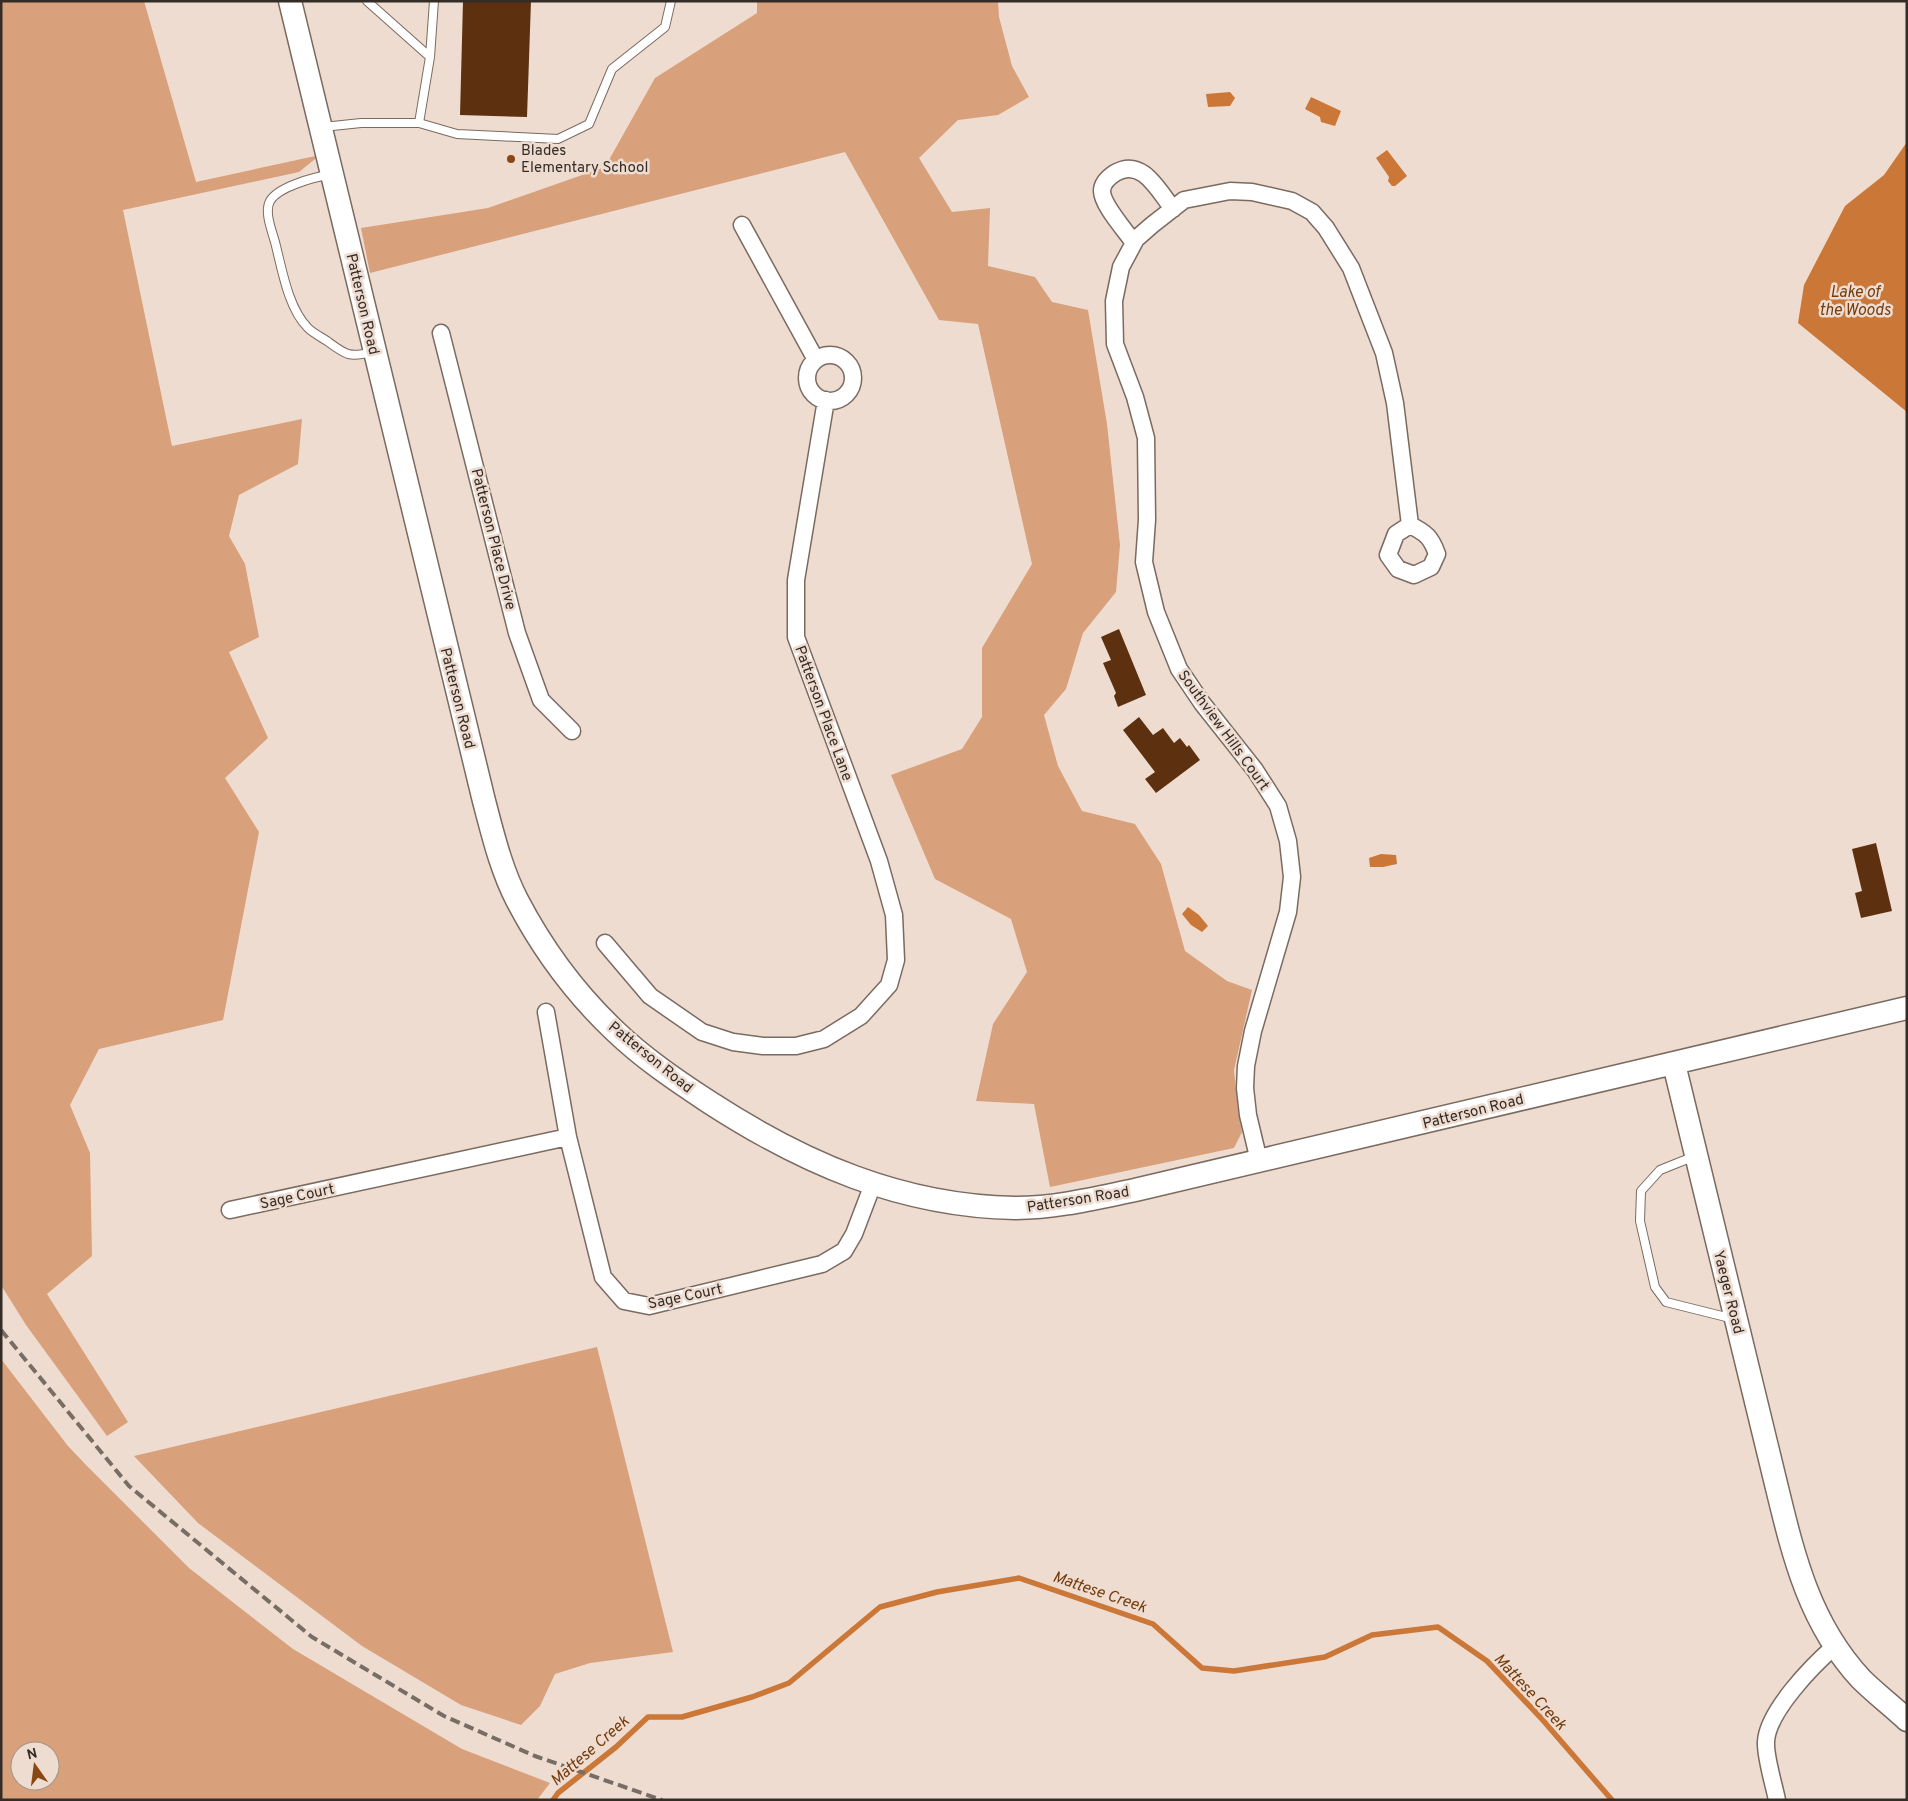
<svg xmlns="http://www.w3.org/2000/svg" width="1908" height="1801" font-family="Overpass,sans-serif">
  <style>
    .green { fill: #d8a07b; fill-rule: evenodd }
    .water { fill: #ca7738 }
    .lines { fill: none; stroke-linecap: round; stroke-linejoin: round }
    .stream { stroke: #ca7738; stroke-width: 5.5 }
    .building { fill: #5d310f }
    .lane-casing { stroke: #7a6a60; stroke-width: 10 }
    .street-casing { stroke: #7a6a60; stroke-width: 19 }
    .secondary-casing { stroke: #7a6a60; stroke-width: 25 }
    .lane { stroke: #fff; stroke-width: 8 }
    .street { stroke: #fff; stroke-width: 16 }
    .secondary { stroke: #fff; stroke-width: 22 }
    .rail { stroke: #786d65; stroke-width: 4; stroke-dasharray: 10 5; stroke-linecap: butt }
    .poi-dot { fill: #894813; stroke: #efdcd0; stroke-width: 2 }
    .labels { text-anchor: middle; stroke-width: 5; stroke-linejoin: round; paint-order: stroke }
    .poi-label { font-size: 15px; fill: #332c27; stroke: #efdcd0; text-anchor: start }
    .street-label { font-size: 15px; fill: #332c27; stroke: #efdcd0 }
    .water-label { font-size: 16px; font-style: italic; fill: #733c0d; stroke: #efdcd0 }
  </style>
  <rect width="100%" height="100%" fill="#efdcd0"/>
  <path class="green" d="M1,1H144L196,182L320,155L299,172L123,210L172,446L302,419L298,464L239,495L229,536L245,564L259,637L229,652L268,738L225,778L259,832L223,1020L99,1049L70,1105L90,1153L92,1256L47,1294L128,1422L107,1436L26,1325L1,1285Z
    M757,1H998L999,17L1012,66L1029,97L998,115L958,120L919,158L952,212L990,208L988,266L1035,277L1052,302L1088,310L1107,424L1120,545L1116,592L1083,633L1066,689L1044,715L1058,766L1082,811L1135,824L1161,864L1185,951L1227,981L1252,990L1234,1070L1238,1110L1242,1132L1234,1148L1050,1187L1034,1104L976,1101L993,1024L1027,972L1011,919L935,879L891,775L962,749L982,717V648L1032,564L978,324L939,320L845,152L370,273L361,228L488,208L605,167L655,78L757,13Z
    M597,1347L673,1652L590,1663L555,1674L540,1706L521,1725L461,1705L362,1646L198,1523L134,1456Z
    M1,1359L68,1446L87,1466L189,1568L293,1649L462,1749L550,1783L537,1800H1ZM20,1751H50V1781H20Z"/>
  <path class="water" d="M1230,92L1235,98L1230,106L1208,107L1206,94Z
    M1311,97L1341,111L1335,126L1321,122L1320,117L1305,109Z
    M1907,142V412L1798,323L1804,285L1845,206L1884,175Z
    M1387,150L1407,176L1395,186H1392L1388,181L1389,177L1376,158Z
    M1381,854L1396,855L1397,864L1383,867H1370L1369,858Z
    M1188,907L1199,915L1208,926L1202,932L1191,925L1182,914Z"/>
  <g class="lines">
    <path class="stream" d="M553,1800L558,1793L616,1747L648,1717H682L752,1697L789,1683L880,1607L937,1592L1019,1578L1153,1624L1202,1668L1234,1671L1325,1657L1372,1635L1438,1627L1487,1661L1541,1718L1612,1800"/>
  </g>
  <path class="building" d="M463,1H531L527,117L460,115Z
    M1119,629L1146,695L1118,707L1114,696L1116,693L1103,663L1111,660L1101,637Z
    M1139,717L1153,735L1163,728L1174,743L1180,738L1187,747L1189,745L1200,760L1156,793L1145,779L1155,772L1123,730Z
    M1876,843L1892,911L1861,918L1855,893L1862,891L1852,849Z"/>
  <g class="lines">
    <defs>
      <path id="lane" d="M367,1L430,57
        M419,123L457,134L558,139L589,124L612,69L665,27L671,1
        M323,127L361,123H419L430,57L434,1
        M329,175C314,177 278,187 270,201C264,212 272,231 275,242C282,269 288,308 308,328C313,333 321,337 327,341C346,355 349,358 372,352
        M1695,1156L1660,1170L1641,1191L1640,1221L1655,1287L1666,1302L1726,1317L1733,1316"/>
      <path id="street" d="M742,225L816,360
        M1134,243C1126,231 1102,205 1102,191C1102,183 1109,177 1115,173C1142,157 1158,190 1173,209
        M441,333L517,633L541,700L572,731
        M807 378a23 23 0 1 1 46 0a23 23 0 1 1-46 0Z
        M605,943L650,996L702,1032L733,1042L763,1046H796L824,1039L861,1016L889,985L896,960L894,915L879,861L796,637V580L826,400
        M546,1012L568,1137L603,1277L624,1301L649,1306L822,1264L844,1251L854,1234L873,1184
        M1259,1161L1248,1115L1245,1088L1246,1066L1253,1031L1288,912L1292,877L1288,841L1278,806L1255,770L1202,703L1179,669L1156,612L1144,562L1147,520L1146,438L1135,397L1115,344L1114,301L1121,267L1136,239L1152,225L1184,200L1230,191L1252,192L1292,201L1312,212L1326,228L1351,268L1384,353L1395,403L1410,525L1396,534L1388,555L1398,569L1414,575L1431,567L1437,554C1431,537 1426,533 1410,525
        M230,1210L568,1137
        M1777,1800C1774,1785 1765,1756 1766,1742C1767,1712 1813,1665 1835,1646"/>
      <path id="secondary" d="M290,1L484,801C493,835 501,869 517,900C542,948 576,994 615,1031C643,1058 677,1081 709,1102C803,1163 901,1206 1015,1208C1056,1208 1096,1198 1135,1190L1907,1008
        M1674,1064L1777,1488C1794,1558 1810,1624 1861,1679C1875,1693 1892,1706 1907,1720"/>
    </defs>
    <use href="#lane" class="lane-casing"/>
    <use href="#street" class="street-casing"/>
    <use href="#secondary" class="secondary-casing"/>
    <use href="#lane" class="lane"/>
    <use href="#street" class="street"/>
    <use href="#secondary" class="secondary"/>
    <path class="rail" d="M1,1330L129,1486L312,1637L444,1716L535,1756L662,1800"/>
  </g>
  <circle class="poi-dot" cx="511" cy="159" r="5"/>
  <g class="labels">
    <g class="poi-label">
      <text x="521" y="155">Blades<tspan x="521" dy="17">Elementary School</tspan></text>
    </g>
    <g class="street-label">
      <text transform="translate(363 304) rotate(77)" y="5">Patterson Road</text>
      <text transform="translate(494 539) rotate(76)" y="5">Patterson Place Drive</text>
      <text transform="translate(458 698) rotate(76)" y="5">Patterson Road</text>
      <text transform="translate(824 713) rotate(70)" y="5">Patterson Place Lane</text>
      <text transform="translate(1224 730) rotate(54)" y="5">Southview Hills Court</text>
      <text transform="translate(651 1057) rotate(39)" y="5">Patterson Road</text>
      <text transform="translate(1473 1111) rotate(-14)" y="5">Patterson Road</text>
      <text transform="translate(297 1196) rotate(-12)" y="5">Sage Court</text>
      <text transform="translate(1078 1199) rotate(-9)" y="5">Patterson Road</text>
      <text transform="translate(1729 1292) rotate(76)" y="5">Yaeger Road</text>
      <text transform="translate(685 1296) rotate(-12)" y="5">Sage Court</text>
    </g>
    <g class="water-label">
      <text x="1855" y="297">Lake of<tspan x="1855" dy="18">the Woods</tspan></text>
      <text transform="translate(1100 1591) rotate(19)" y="6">Mattese Creek</text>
      <text transform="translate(1531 1691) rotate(47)" y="6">Mattese Creek</text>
      <text transform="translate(589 1750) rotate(-41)" y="6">Mattese Creek</text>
    </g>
  </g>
  <rect width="1908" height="1801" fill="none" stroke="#332c27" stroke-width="5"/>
  <g transform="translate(35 1766) rotate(346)"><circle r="24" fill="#efdcd0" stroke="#a4968c"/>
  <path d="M0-4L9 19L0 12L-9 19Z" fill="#894813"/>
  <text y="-8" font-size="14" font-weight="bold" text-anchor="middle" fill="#332c27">N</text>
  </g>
</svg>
